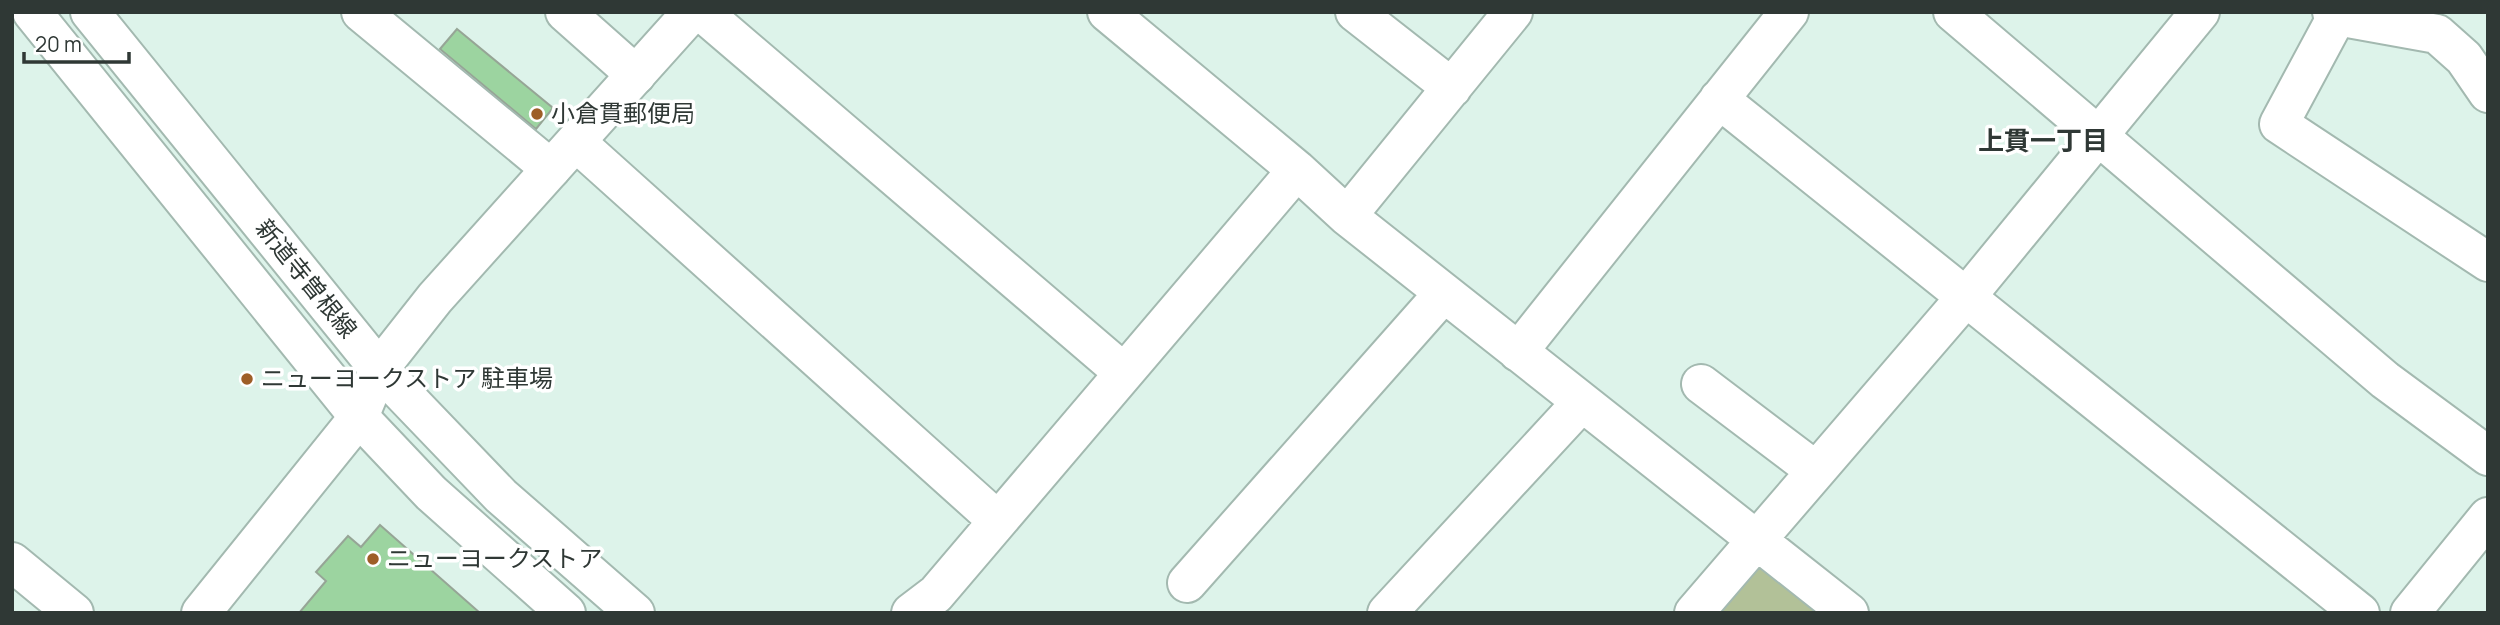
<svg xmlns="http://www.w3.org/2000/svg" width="2500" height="625" font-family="Manrope,'Noto Sans JP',sans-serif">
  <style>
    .green { fill: #b2c198 }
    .building { fill: #9cd4a0; stroke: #96a596; stroke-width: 2 }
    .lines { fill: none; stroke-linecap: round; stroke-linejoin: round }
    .minor-casing { stroke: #a3b9b0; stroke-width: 42 }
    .tertiary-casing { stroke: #a3b9b0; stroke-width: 42 }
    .secondary-casing { stroke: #a3b9b0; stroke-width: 42 }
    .minor { stroke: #fff; stroke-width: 38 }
    .tertiary { stroke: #fff; stroke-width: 38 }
    .secondary { stroke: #fff; stroke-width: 38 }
    .poi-dot { fill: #9e5e27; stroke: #fff; stroke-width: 2.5 }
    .labels { text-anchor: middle; stroke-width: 7; stroke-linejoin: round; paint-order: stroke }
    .poi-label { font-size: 24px; fill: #2f3835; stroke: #fff; text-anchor: start }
    .street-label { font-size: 24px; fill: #2f3835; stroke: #fff }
    .neighbourhood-label { font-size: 26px; font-weight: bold; fill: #2f3835; stroke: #fff }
  </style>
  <rect width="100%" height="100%" fill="#ddf3ea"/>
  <path class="green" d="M1755,558L1824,613H1708Z"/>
  <path class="building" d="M457,29L553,108L536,129L440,49Z
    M380,525L480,613H299L326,581L316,572L348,536L361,547Z"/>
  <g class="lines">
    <defs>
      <path id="minor" d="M361,12L551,169
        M565,12L636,75
        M702,12L1124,373
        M1107,12L1297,170L1347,216L1849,613
        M1355,12L1452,88
        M1953,12L2385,380L2488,456
        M2332,12L2337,16L2437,34L2464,58L2488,93
        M2337,16L2279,124L2488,262
        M1719,99L2360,613
        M576,142L998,521
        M1347,216L1513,12
        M1518,352L1789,12
        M1701,384L1816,471
        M12,562L74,613
        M1187,583L1443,294
        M201,613L359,417L379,369
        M911,613L936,594L1297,170
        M1387,613L1582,402
        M1694,613L1966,297L2200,12
        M2410,613L2488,517"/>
      <path id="tertiary" d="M379,369L435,298L692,12"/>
      <path id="secondary" d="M32,12L359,417L431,493L566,613
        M90,12L379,369L501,496L635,613"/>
    </defs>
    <use href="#minor" class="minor-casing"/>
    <use href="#tertiary" class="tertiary-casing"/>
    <use href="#secondary" class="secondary-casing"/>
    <use href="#minor" class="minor"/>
    <use href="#tertiary" class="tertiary"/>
    <use href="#secondary" class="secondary"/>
  </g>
  <g class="poi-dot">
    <circle cx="537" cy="114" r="7"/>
    <circle cx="247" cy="379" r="7"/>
    <circle cx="373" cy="559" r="7"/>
  </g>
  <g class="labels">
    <g class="poi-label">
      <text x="551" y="122">小倉貫郵便局</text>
      <text x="261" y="387">ニューヨークストア 駐車場</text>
      <text x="387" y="567">ニューヨークストア</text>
    </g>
    <g class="street-label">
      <text transform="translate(306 279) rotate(51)" y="8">新道寺曽根線</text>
    </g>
    <g class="neighbourhood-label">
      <text x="2043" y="150">上貫一丁目</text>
    </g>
  </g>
  <rect width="2500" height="625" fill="none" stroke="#2f3835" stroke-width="28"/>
  <path d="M24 52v10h105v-10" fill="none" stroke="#2f3835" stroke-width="3.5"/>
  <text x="35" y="52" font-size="21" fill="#2f3835" stroke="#ffffff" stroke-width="5" paint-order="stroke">20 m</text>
</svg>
